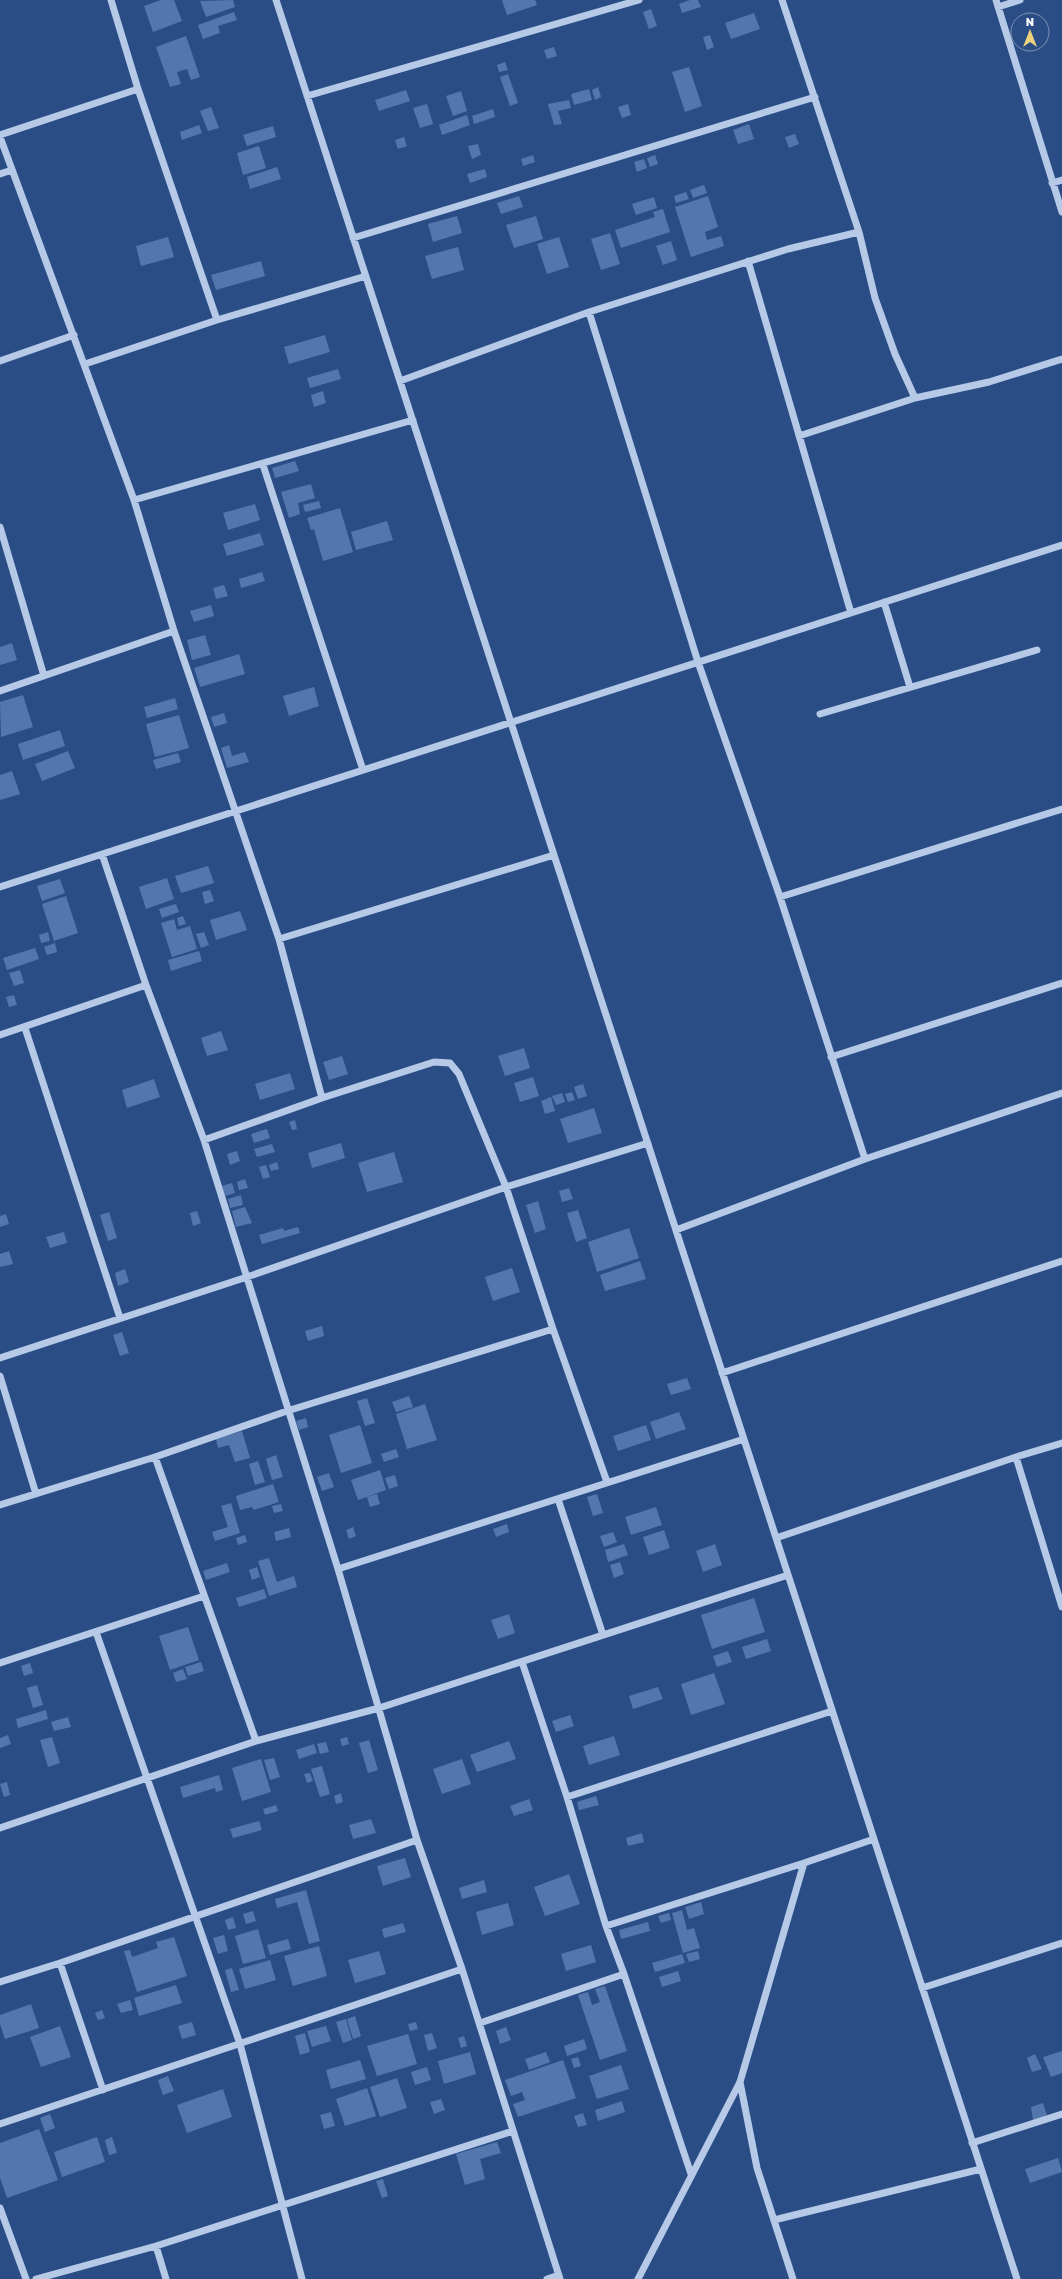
<svg xmlns="http://www.w3.org/2000/svg" width="1062" height="2279" font-family="'Golos Text',sans-serif">
  <style>
    .building { fill: #5377ad }
    .lines { fill: none; stroke-linecap: round; stroke-linejoin: round }
    .minor { stroke: #b6c9e7; stroke-width: 7 }
  </style>
  <rect width="100%" height="100%" fill="#2a4d86"/>
  <path class="building" d="M161,0H174L182,21L153,32L144,6Z
    M233,0L235,7L206,17L200,1Z
    M502,0H535L537,5L507,15Z
    M690,0H698L701,7L682,13L679,4Z
    M651,9L657,26L649,29L643,12Z
    M234,12L237,20L218,26L220,33L203,39L198,25Z
    M754,13L760,29L731,39L725,23Z
    M710,35L714,47L707,50L703,37Z
    M186,36L200,77L191,80L187,69L177,72L181,84L170,87L156,47Z
    M554,47L557,56L547,59L544,50Z
    M505,62L508,70L499,72L497,65Z
    M689,67L702,106L685,112L672,72Z
    M508,74L518,103L510,106L500,77Z
    M598,87L601,97L595,100L592,90Z
    M589,89L592,100L574,105L571,94Z
    M406,90L410,101L379,111L375,100Z
    M461,91L467,111L453,116L446,96Z
    M569,100L571,108L558,111L562,124L554,125L548,104Z
    M427,104L433,124L420,128L413,108Z
    M628,104L631,115L622,118L618,107Z
    M211,107L219,128L208,131L200,111Z
    M493,109L495,117L474,124L472,116Z
    M467,115L470,125L442,135L439,125Z
    M749,124L754,139L738,144L733,130Z
    M199,125L202,133L182,140L180,132Z
    M273,126L276,137L247,146L243,135Z
    M795,134L799,144L789,148L785,137Z
    M404,137L407,146L398,149L395,140Z
    M478,144L481,155L472,159L468,146Z
    M259,146L266,168L243,175L237,153Z
    M533,155L535,162L523,166L521,159Z
    M655,155L658,164L650,167L647,158Z
    M644,159L647,168L637,172L634,162Z
    M277,167L281,179L250,189L247,177Z
    M485,169L487,177L470,183L467,174Z
    M704,185L707,193L693,198L690,190Z
    M686,192L689,199L676,203L674,196Z
    M519,196L523,207L501,214L497,203Z
    M708,196L718,227L705,232L707,240L721,236L724,246L691,257L675,207Z
    M654,197L657,208L636,215L632,204Z
    M663,209L670,232L621,248L615,230L655,217L653,212Z
    M457,216L462,233L433,242L428,224Z
    M536,216L543,239L514,248L506,225Z
    M610,233L620,264L601,270L591,239Z
    M168,237L174,257L141,266L136,246Z
    M559,237L569,267L547,274L537,244Z
    M671,241L677,260L663,265L656,246Z
    M458,247L464,270L432,279L425,256Z
    M261,261L265,276L216,290L211,275Z
    M325,335L330,352L289,364L284,347Z
    M338,369L341,379L310,388L307,378Z
    M323,391L326,403L314,407L311,395Z
    M295,461L299,471L275,478L272,468Z
    M311,484L315,498L298,503L300,514L289,518L281,492Z
    M319,501L321,508L305,512L303,505Z
    M255,504L260,520L228,530L223,513Z
    M340,508L353,552L323,561L314,529L311,530L307,518Z
    M387,521L393,540L356,550L351,532Z
    M260,533L264,545L227,556L223,544Z
    M262,572L265,581L241,588L239,579Z
    M224,585L228,596L216,599L213,588Z
    M211,605L214,616L194,622L190,611Z
    M205,635L211,655L192,660L187,640Z
    M12,643L17,660L0,665V647Z
    M239,654L245,674L200,687L194,668Z
    M314,687L319,706L289,716L283,696Z
    M23,695L33,727L1,737L0,702Z
    M175,698L178,709L147,718L144,707Z
    M224,713L227,723L214,727L211,717Z
    M179,715L189,748L155,757L146,724Z
    M60,730L65,746L23,760L18,744Z
    M229,745L232,756L245,752L249,762L227,768L221,748Z
    M68,751L75,768L42,781L35,764Z
    M178,753L181,762L156,769L153,760Z
    M12,771L20,794L0,800V775Z
    M208,866L214,883L181,893L175,876Z
    M167,878L174,899L146,909L139,887Z
    M60,879L65,893L42,901L37,886Z
    M210,890L214,901L205,904L202,892Z
    M66,896L78,933L54,941L42,904Z
    M176,904L179,912L162,918L159,909Z
    M240,911L247,930L216,940L210,920Z
    M183,916L186,924L179,926L177,918Z
    M174,919L177,930L190,926L197,949L172,957L161,923Z
    M48,932L50,941L41,943L39,935Z
    M204,932L209,945L201,948L196,934Z
    M55,943L57,952L47,955L44,947Z
    M35,948L39,959L7,970L3,958Z
    M199,951L202,961L171,971L168,960Z
    M20,970L24,983L14,986L9,973Z
    M14,995L17,1005L9,1007L6,997Z
    M221,1031L228,1050L207,1056L201,1038Z
    M524,1048L530,1068L505,1076L498,1056Z
    M342,1056L348,1074L329,1080L323,1062Z
    M290,1073L295,1089L260,1100L255,1084Z
    M533,1077L539,1096L520,1102L514,1083Z
    M154,1079L160,1097L127,1108L122,1090Z
    M583,1084L587,1096L578,1099L574,1087Z
    M572,1092L575,1100L568,1102L565,1094Z
    M562,1093L565,1102L556,1105L552,1096Z
    M551,1097L555,1111L545,1114L541,1101Z
    M594,1108L602,1133L568,1143L560,1119Z
    M295,1120L297,1129L292,1130L289,1122Z
    M267,1129L270,1138L254,1143L251,1134Z
    M341,1143L345,1158L312,1168L308,1153Z
    M272,1144L275,1152L257,1157L254,1149Z
    M237,1151L240,1161L230,1165L227,1154Z
    M394,1152L403,1182L367,1192L358,1163Z
    M277,1162L279,1169L271,1171L269,1165Z
    M266,1165L270,1177L263,1179L259,1167Z
    M245,1179L248,1188L239,1190L237,1182Z
    M232,1183L235,1193L225,1196L222,1186Z
    M569,1188L573,1199L562,1202L559,1191Z
    M241,1195L243,1205L230,1208L228,1199Z
    M538,1201L546,1229L535,1233L526,1205Z
    M245,1207L252,1223L236,1227L232,1211Z
    M578,1210L587,1238L576,1242L567,1213Z
    M197,1211L201,1223L193,1226L190,1213Z
    M109,1212L117,1238L108,1241L100,1215Z
    M6,1214L9,1224L0,1227V1216Z
    M298,1227L300,1233L262,1244L259,1235L283,1228L284,1231Z
    M629,1228L639,1258L597,1272L588,1242Z
    M64,1232L67,1243L50,1248L46,1237Z
    M9,1251L13,1264L0,1267V1254Z
    M640,1261L646,1279L605,1291L600,1275Z
    M512,1268L520,1292L493,1301L485,1277Z
    M125,1269L129,1282L118,1286L115,1273Z
    M322,1326L324,1336L308,1341L305,1331Z
    M122,1332L129,1353L120,1356L113,1335Z
    M687,1378L691,1389L671,1395L667,1384Z
    M409,1396L413,1407L396,1412L392,1402Z
    M367,1398L375,1423L365,1426L357,1401Z
    M425,1404L437,1440L407,1449L396,1414Z
    M679,1412L686,1429L656,1439L650,1422Z
    M306,1418L308,1427L299,1430L296,1421Z
    M360,1425L372,1463L341,1473L329,1435Z
    M646,1425L651,1440L618,1451L613,1436Z
    M242,1431L250,1458L235,1462L229,1445L218,1448L216,1439Z
    M396,1449L399,1457L384,1462L381,1454Z
    M276,1455L283,1477L272,1480L266,1459Z
    M258,1461L265,1482L255,1485L249,1464Z
    M380,1470L386,1490L358,1500L351,1480Z
    M329,1473L334,1487L322,1491L317,1477Z
    M395,1475L398,1486L389,1489L385,1478Z
    M273,1484L279,1502L254,1510L252,1507L240,1510L236,1496Z
    M377,1494L380,1504L370,1507L367,1497Z
    M597,1494L603,1513L593,1516L587,1497Z
    M231,1503L240,1533L215,1541L212,1532L228,1527L221,1506Z
    M281,1504L283,1511L274,1513L272,1506Z
    M656,1507L662,1525L631,1535L625,1517Z
    M507,1524L509,1532L496,1537L493,1529Z
    M353,1527L356,1536L349,1539L346,1530Z
    M289,1528L291,1537L276,1541L274,1532Z
    M664,1530L670,1548L649,1555L643,1537Z
    M613,1532L617,1542L604,1547L600,1536Z
    M245,1535L247,1542L238,1545L236,1538Z
    M624,1544L628,1555L608,1562L605,1550Z
    M715,1544L722,1565L703,1572L696,1551Z
    M269,1558L277,1582L294,1576L297,1587L269,1596L258,1561Z
    M620,1562L624,1574L614,1578L610,1565Z
    M227,1563L230,1572L206,1580L203,1571Z
    M257,1567L260,1577L252,1580L249,1570Z
    M264,1589L267,1598L239,1607L236,1598Z
    M754,1598L765,1632L712,1649L701,1615Z
    M509,1614L515,1633L498,1639L491,1620Z
    M188,1627L199,1660L170,1670L159,1636Z
    M767,1639L771,1651L746,1659L742,1647Z
    M728,1651L732,1662L717,1667L713,1656Z
    M201,1662L204,1671L188,1676L185,1667Z
    M30,1663L33,1673L24,1676L21,1666Z
    M183,1669L187,1679L176,1682L173,1673Z
    M714,1673L725,1704L691,1715L681,1684Z
    M37,1685L43,1705L33,1708L27,1688Z
    M658,1687L663,1699L633,1709L629,1696Z
    M46,1710L48,1719L18,1728L16,1719Z
    M570,1715L574,1726L556,1732L552,1721Z
    M68,1717L71,1727L54,1731L51,1722Z
    M8,1735L11,1744L0,1748V1738Z
    M614,1736L620,1755L589,1765L583,1746Z
    M52,1737L60,1763L48,1767L40,1740Z
    M347,1737L349,1744L342,1746L340,1739Z
    M369,1740L378,1770L368,1773L359,1743Z
    M509,1741L516,1759L477,1772L470,1755Z
    M326,1742L329,1752L320,1754L317,1744Z
    M314,1744L317,1753L299,1759L296,1750Z
    M274,1758L280,1777L270,1780L264,1760Z
    M261,1759L271,1792L242,1801L232,1768Z
    M462,1759L471,1784L442,1794L433,1769Z
    M322,1766L330,1794L320,1797L311,1769Z
    M310,1773L313,1781L307,1783L304,1774Z
    M219,1775L223,1790L216,1792L215,1788L183,1798L180,1787Z
    M7,1782L10,1795L4,1797L0,1784Z
    M341,1793L343,1802L336,1804L334,1796Z
    M596,1796L599,1805L579,1810L577,1802Z
    M529,1799L533,1810L514,1816L510,1806Z
    M276,1805L278,1811L265,1815L263,1809Z
    M371,1819L376,1833L353,1839L349,1825Z
    M259,1821L262,1830L233,1838L230,1829Z
    M642,1833L644,1842L628,1846L626,1838Z
    M405,1858L411,1877L383,1886L377,1866Z
    M569,1874L580,1904L545,1916L534,1887Z
    M484,1880L487,1892L462,1899L459,1888Z
    M306,1890L320,1941L309,1944L297,1902L277,1908L275,1899Z
    M701,1902L704,1914L689,1919L685,1907Z
    M508,1903L514,1925L482,1935L476,1912Z
    M682,1910L687,1930L694,1928L700,1948L683,1953L672,1913Z
    M253,1911L256,1921L246,1924L243,1914Z
    M669,1913L671,1920L661,1923L658,1916Z
    M233,1917L236,1928L228,1930L225,1920Z
    M648,1922L650,1931L621,1939L619,1930Z
    M403,1923L406,1932L384,1938L382,1929Z
    M258,1929L266,1958L243,1964L235,1936Z
    M224,1935L228,1951L218,1954L213,1938Z
    M174,1937L187,1976L137,1992L124,1951L130,1950L132,1957L158,1948L156,1942Z
    M288,1939L291,1949L270,1955L267,1945Z
    M591,1945L596,1962L566,1971L561,1954Z
    M319,1946L327,1976L293,1986L284,1956Z
    M379,1951L386,1974L355,1983L348,1960Z
    M698,1951L700,1959L689,1962L686,1954Z
    M682,1954L685,1963L655,1972L652,1963Z
    M270,1960L276,1980L245,1989L239,1969Z
    M232,1968L239,1990L231,1992L225,1970Z
    M678,1971L681,1981L662,1987L659,1977Z
    M176,1985L182,2003L139,2016L134,1998Z
    M605,1986L627,2051L600,2060L578,1995L588,1992L592,2005L600,2002L595,1989Z
    M130,2000L133,2010L121,2013L117,2004Z
    M31,2004L39,2028L5,2039L0,2024V2015Z
    M102,2010L105,2018L98,2020L95,2013Z
    M355,2016L361,2036L353,2039L347,2019Z
    M346,2019L352,2040L343,2043L336,2022Z
    M192,2022L196,2035L182,2039L178,2026Z
    M416,2022L418,2029L410,2031L408,2024Z
    M60,2026L71,2057L41,2067L30,2037Z
    M326,2026L331,2041L312,2047L307,2031Z
    M506,2027L511,2040L500,2044L496,2031Z
    M305,2033L310,2052L300,2055L295,2036Z
    M432,2033L437,2048L428,2051L424,2035Z
    M408,2034L417,2064L377,2076L367,2046Z
    M464,2036L467,2046L461,2048L458,2038Z
    M584,2039L587,2049L567,2056L564,2046Z
    M1062,2051V2073L1051,2077L1043,2057Z
    M470,2052L476,2074L444,2084L438,2061Z
    M546,2052L550,2062L529,2070L525,2059Z
    M1035,2054L1042,2069L1032,2072L1027,2058Z
    M578,2057L581,2066L574,2068L571,2059Z
    M360,2060L366,2079L331,2089L326,2070Z
    M563,2060L576,2098L518,2117L513,2104L525,2100L522,2092L511,2096L505,2080Z
    M621,2065L629,2089L597,2099L589,2076Z
    M427,2067L431,2080L415,2085L411,2072Z
    M168,2076L174,2091L163,2095L158,2080Z
    M397,2078L407,2108L380,2117L370,2087Z
    M367,2088L376,2116L345,2126L336,2099Z
    M223,2089L232,2117L187,2133L177,2105Z
    M441,2099L445,2110L434,2114L430,2102Z
    M622,2101L625,2112L598,2121L595,2110Z
    M1043,2103L1047,2115L1033,2121L1031,2107Z
    M331,2112L335,2126L324,2129L320,2115Z
    M583,2113L587,2125L578,2127L574,2116Z
    M50,2114L55,2128L45,2132L40,2118Z
    M39,2129L58,2180L7,2198L0,2178V2143Z
    M97,2137L105,2162L62,2177L54,2152Z
    M112,2137L117,2153L109,2155L105,2140Z
    M497,2142L501,2153L480,2159L485,2179L465,2185L456,2154Z
    M1058,2158L1062,2172L1030,2183L1025,2169Z
    M383,2179L388,2196L382,2198L376,2181Z"/>
  <g class="lines">
    <path class="minor" d="M111,0L138,89L217,320
      M276,0L1017,2279
      M782,0L859,232L875,298L895,354L915,398
      M996,0L1062,212
      M998,7L1020,0
      M307,96L639,0
      M0,135L138,89
      M0,137L134,500L174,631L279,939L322,1098
      M0,174L12,170
      M1052,183L1062,180
      M353,238L815,97
      M748,261L851,613
      M589,312L698,662L780,897L865,1159
      M0,361L74,335
      M85,364L217,320L366,276
      M400,381L589,312L788,249L859,232
      M799,436L915,398L989,382L1062,359
      M263,465L363,770
      M134,500L413,420
      M0,527L44,676
      M884,602L910,687
      M0,691L174,631
      M820,714L1037,650
      M102,854L146,985L204,1140L338,1569L417,1840L462,1969L560,2279
      M0,887L1062,545
      M780,897L1062,809
      M279,939L554,855
      M25,1028L120,1318
      M0,1035L146,985
      M831,1057L1062,983
      M204,1140L322,1098L434,1062L450,1063L459,1074L506,1187L553,1329L607,1482
      M676,1230L865,1159L1062,1093
      M0,1358L247,1277L506,1187L648,1143
      M722,1373L1062,1261
      M0,1376L36,1494
      M155,1457L256,1741
      M1016,1457L1062,1607
      M558,1499L603,1635
      M0,1505L155,1457L287,1411L553,1329
      M776,1538L1016,1457L1062,1443
      M338,1569L744,1439
      M96,1632L240,2044L302,2279
      M522,1662L567,1797L606,1926L624,1974L691,2174
      M0,1663L204,1596
      M567,1797L832,1711
      M0,1828L256,1741L379,1708L788,1575
      M606,1926L804,1863
      M60,1963L103,2090
      M0,1982L60,1963L417,1840
      M922,1988L1062,1943
      M480,2023L624,1974
      M740,2082L757,2168L793,2279
      M0,2124L462,1969
      M972,2143L1062,2114
      M0,2208L26,2279
      M774,2220L981,2169
      M156,2246L166,2279
      M36,2279L156,2246L513,2131
      M547,2279L559,2275
      M638,2279L740,2082L804,1863L874,1839"/>
  </g>
  <g transform="translate(1030 32)"><circle r="19" fill="#2a4d86" stroke="#7f94b6"/>
  <path d="M0-3L7 15L0 10L-7 15Z" fill="#eed37d"/>
  <text y="-6" font-size="11" font-weight="bold" text-anchor="middle" fill="#ffffff">N</text>
  </g>
</svg>
